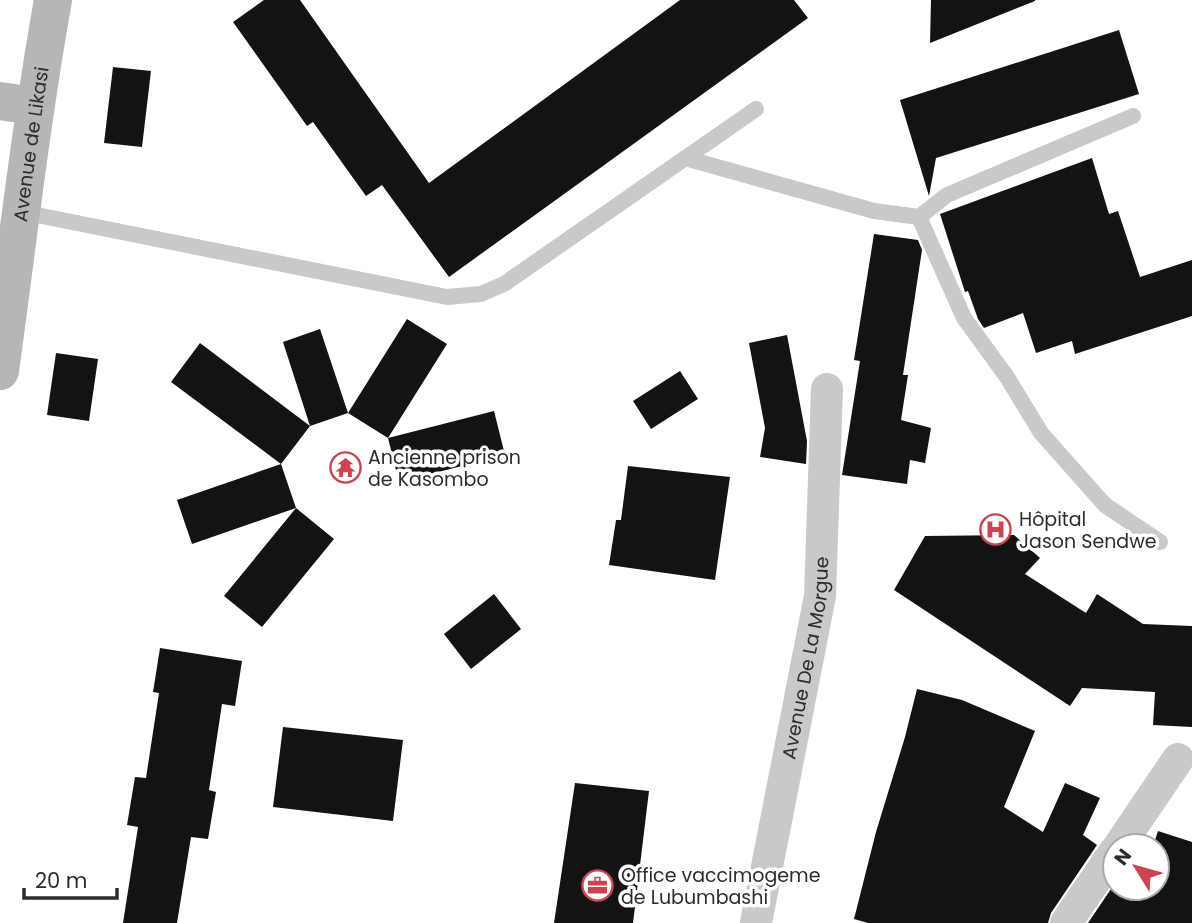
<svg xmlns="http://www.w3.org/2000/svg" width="1192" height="923" font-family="Poppins,sans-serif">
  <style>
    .building { fill: #131313 }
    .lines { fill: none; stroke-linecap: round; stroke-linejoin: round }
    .service { stroke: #c9c9c9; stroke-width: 16 }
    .minor { stroke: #c9c9c9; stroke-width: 32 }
    .secondary { stroke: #b6b6b6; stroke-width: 38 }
    .labels { text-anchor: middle; stroke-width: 7; stroke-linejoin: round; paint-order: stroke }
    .street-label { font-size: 19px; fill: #2c2c2c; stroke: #fff }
    .poi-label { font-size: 19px; fill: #2c2c2c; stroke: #fff; text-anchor: start }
  </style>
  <rect width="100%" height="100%" fill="#fff"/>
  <path class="building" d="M264,0H300L429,183L680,0H794L808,18L449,277L382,185L366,196L313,122L307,126L233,22Z
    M931,0H1035V1L930,43Z
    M1119,30L1139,94L936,158L929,196L900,100Z
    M113,67L151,71L142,147L104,143Z
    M1092,158L1109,214L1118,211L1140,277L1192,260V316L1075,354L1072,341L1036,353L1023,313L984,328L978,319L968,291L965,292L940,214Z
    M874,234L918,240L922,250L903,375H908L901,420L931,428L925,463L910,460L907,484L842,475L860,361L854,360Z
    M407,319L447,344L388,438L348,413Z
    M320,329L348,413L310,426L283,342Z
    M787,335L807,441L806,464L760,457L765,428L749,343Z
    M200,343L310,426L281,464L171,382Z
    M56,353L98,359L89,421L47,415Z
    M680,371L698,399L651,429L633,401Z
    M494,411L505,455L399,482L388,438Z
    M281,464L296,508L192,544L177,500Z
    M628,466L730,477L715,580L609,565L616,520H621Z
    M296,508L334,539L262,627L224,596Z
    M1014,535L1040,558L1025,574L1086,613L1097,594L1143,624L1192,626V727L1153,725L1155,692L1082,688L1070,706L894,590L925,536Z
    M494,594L521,629L471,669L444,634Z
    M160,648L242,661L235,706L222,704L209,790L216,792L208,839L191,837L177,923H123L138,827L127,825L135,777L146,778L159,693L153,692Z
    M917,689L962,700L1035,731L1004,807L1043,832L1065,783L1100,798L1083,835L1097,845L1051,913L1048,923H868L854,919L876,832L905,737Z
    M283,727L403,740L393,821L273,807Z
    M575,783L649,791L633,923H554Z
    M1158,831L1192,842V923H1088L1113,886L1136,894L1138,888H1157V846H1153Z"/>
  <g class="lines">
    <path class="service" d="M685,158L874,211L919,217L947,195L1133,116
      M22,212L447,297L481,294L504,284L756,109
      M919,217L964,318L1007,377L1041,433L1105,505L1160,542"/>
    <g class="minor">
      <path d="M1119,846L1178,759"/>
      <path id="s1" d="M756,923L820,596L827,389"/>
      <path d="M1066,923L1115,851"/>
    </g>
    <g class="secondary">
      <path d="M0,101L34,106"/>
      <path id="s2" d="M0,371C17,247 31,123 53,0"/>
    </g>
  </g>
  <defs>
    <symbol id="temple-ring" viewBox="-11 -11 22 22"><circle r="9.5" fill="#fff" stroke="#ce4351" stroke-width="1.5"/><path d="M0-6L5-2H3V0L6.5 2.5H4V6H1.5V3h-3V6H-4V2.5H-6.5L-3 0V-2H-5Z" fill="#ce4351"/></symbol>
    <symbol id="hospital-ring" viewBox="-11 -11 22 22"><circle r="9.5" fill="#fff" stroke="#ce4351" stroke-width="1.5"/><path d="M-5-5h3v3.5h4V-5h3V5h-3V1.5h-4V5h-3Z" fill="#ce4351"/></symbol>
    <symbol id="office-ring" viewBox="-11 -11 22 22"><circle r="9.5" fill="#fff" stroke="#ce4351" stroke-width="1.5"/><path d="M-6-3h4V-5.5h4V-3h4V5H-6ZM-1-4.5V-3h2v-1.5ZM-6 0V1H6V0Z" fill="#ce4351"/></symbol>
  </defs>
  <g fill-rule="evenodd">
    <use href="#temple-ring" x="328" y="450" width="35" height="35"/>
    <use href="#hospital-ring" x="978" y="512" width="35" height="35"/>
    <use href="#office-ring" x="580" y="868" width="35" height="35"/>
  </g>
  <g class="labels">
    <g class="street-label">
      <text dy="7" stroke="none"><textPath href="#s2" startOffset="229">Avenue de Likasi</textPath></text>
      <text dy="7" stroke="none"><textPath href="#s1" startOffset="270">Avenue De La Morgue</textPath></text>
    </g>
    <g class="poi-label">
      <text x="368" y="464">Ancienne prison<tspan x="368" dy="22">de Kasombo</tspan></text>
      <text x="1019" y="526">Hôpital<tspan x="1019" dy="22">Jason Sendwe</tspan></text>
      <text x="621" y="882">Office vaccimogeme<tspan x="621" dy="22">de Lubumbashi</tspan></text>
    </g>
  </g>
  <g transform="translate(1136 867) rotate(307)"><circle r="33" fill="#ffffff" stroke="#ababab" stroke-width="2"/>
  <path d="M0-5L12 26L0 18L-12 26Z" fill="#ce4351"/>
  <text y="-10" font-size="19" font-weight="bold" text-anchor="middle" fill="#2c2c2c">N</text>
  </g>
  <path d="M24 888v10h93v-10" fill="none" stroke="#2c2c2c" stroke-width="3.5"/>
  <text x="35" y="888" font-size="21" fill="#2c2c2c" stroke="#ffffff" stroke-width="5" paint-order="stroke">20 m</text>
</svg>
